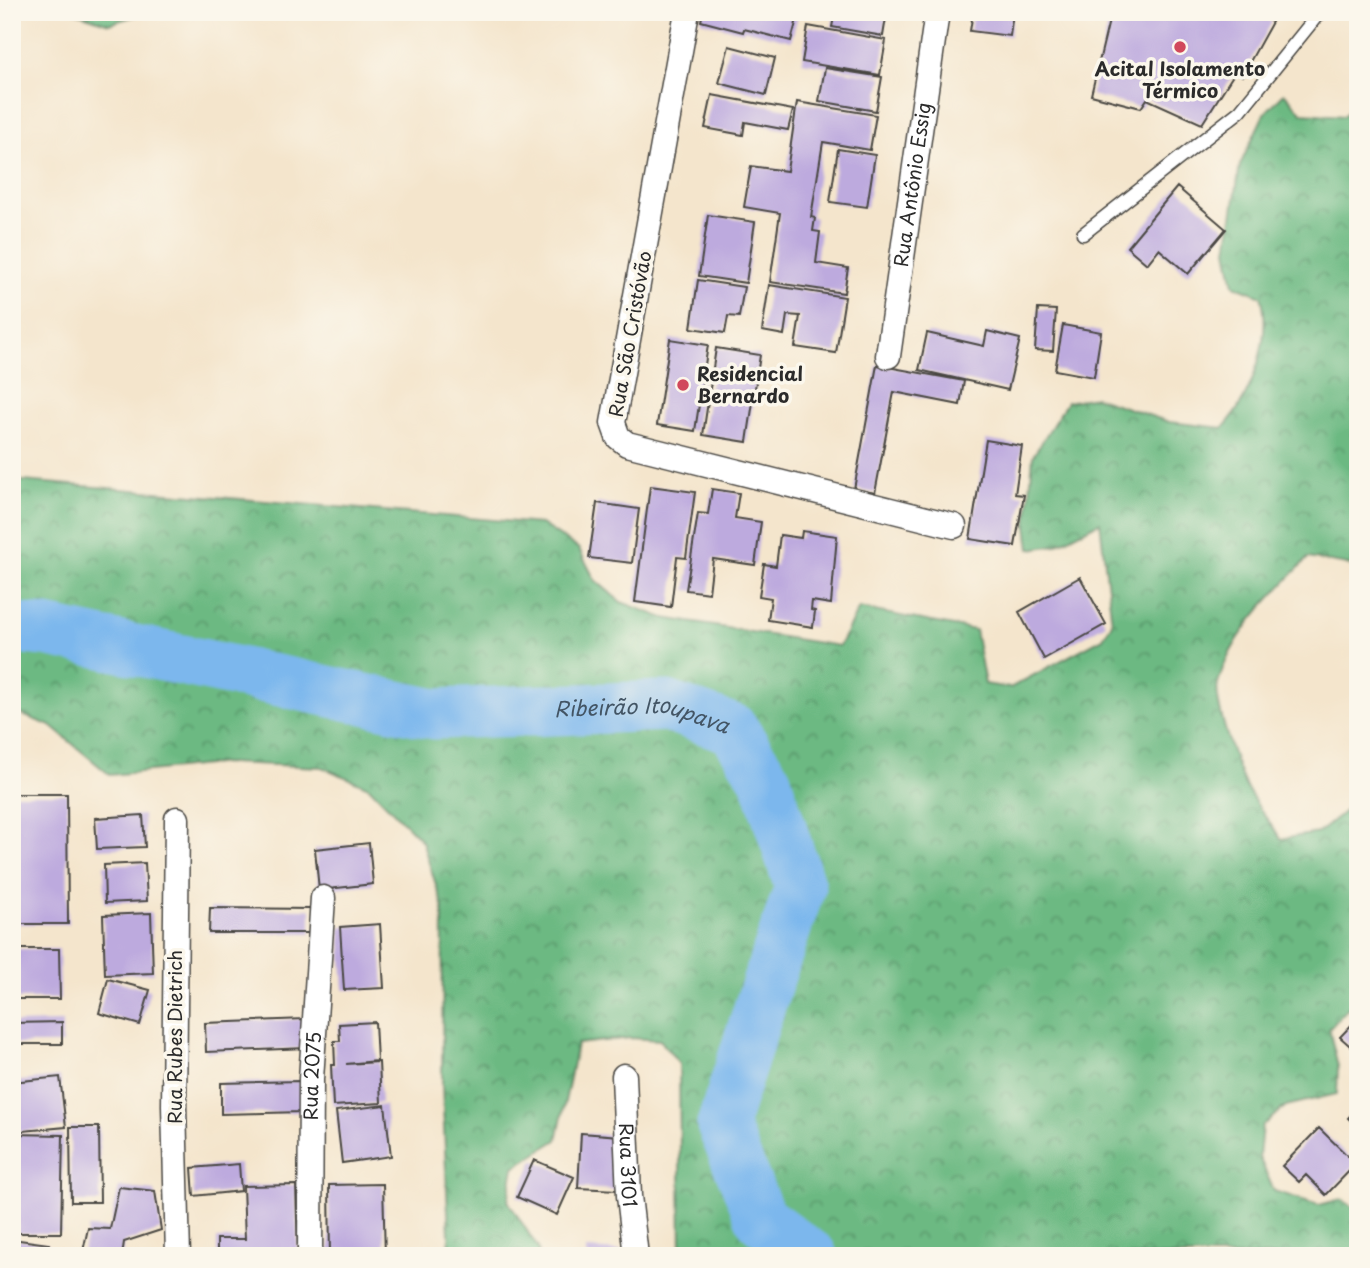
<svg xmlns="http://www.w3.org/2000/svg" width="1370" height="1268" font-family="'Playpen Sans',sans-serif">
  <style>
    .forest { fill: url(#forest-crowns); stroke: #4c7256; stroke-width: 2 }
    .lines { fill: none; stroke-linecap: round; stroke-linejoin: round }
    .river { stroke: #7bb7ed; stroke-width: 51 }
    .building { fill: #bdaade }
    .service-casing { stroke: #494743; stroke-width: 15 }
    .minor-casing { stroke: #494743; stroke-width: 27 }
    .service { stroke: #fff; stroke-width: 12 }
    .minor { stroke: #fff; stroke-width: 24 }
    .poi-dot { fill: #d1495b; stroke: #fbf7ec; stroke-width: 2.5 }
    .labels { text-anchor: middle; stroke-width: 7; stroke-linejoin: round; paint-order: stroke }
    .poi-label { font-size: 19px; font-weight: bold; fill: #2b2b2b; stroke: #fbf7ec }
    .street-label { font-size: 19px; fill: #2b2b2b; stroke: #fbf7ec }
    .water-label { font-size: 21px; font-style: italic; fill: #435565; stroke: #fbf7ec }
  </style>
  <defs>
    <pattern id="forest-crowns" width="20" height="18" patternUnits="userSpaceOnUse" patternTransform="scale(1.75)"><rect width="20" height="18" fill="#6cb982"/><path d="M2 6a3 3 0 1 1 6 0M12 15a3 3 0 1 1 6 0" fill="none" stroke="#59976b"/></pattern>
  </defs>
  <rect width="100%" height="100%" fill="#fbf7ec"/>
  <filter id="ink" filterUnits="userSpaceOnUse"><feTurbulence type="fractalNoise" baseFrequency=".0143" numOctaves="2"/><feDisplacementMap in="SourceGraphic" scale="14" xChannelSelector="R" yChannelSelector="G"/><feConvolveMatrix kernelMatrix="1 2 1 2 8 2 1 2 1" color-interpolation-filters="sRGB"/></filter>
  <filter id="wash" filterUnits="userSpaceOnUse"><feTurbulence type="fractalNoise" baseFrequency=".00686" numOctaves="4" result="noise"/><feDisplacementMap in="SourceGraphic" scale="28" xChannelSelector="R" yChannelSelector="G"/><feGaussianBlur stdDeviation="1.57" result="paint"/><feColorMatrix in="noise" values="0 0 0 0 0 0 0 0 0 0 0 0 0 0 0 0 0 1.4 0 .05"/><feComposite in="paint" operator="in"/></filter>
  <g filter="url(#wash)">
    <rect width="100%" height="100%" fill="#f4e5cc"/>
    <path class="forest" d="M74,12H147L109,24Z
      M1284,93L1302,113L1344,116L1358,96V375L1354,382L1358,414V565L1353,566L1308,558C1273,595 1232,632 1218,683C1213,700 1237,768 1245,785C1255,804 1269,821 1281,839L1318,833L1358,800V997L1329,1029L1338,1066L1337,1094L1286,1106L1262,1126L1259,1157L1274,1191L1319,1205L1341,1199L1358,1210V1256H681L679,1063L660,1040L630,1038L577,1044L557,1140L514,1167L508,1201L538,1248L539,1256H450L442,1085L443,907L422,841L369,787L322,767L227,763L110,775L51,726L12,711V480L541,524L579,549L595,580L621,602L664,618L839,646L859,608L975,630L985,684L1010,688L1103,638L1112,623L1100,522L1056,545L1030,549L1027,526L1033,456L1067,402L1095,397L1169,422L1223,428C1251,398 1273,337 1261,296L1234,285L1227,250L1240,165L1264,114Z"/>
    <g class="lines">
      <path class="river" id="s1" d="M12,628L46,631L435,714L667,706L733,729L766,780L800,887L764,993L722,1125L761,1219L812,1256"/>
    </g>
    <g id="blocks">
      <path class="building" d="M703,12H799L791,41L744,29L743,32L701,21Z
        M835,12H887L883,36L832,27Z
        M973,12H1013L1010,36L970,31Z
        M1111,12H1253L1272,22L1242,76L1235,72L1202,124L1147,99L1141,108L1091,95Z
        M808,26L886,40L880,75L802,62Z
        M729,46L775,58L766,95L719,83Z
        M825,68L882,77L876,111L819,101Z
        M712,95L793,110L788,130L745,122L743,135L705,128Z
        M797,102L876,115L870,150L823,142L811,217L815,218L813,231L820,232L816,263L848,268L844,293L770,282L780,213L744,207L751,166L787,171Z
        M838,149L875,155L867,207L830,202Z
        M1177,187L1226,229L1188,274L1159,249L1147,264L1127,247Z
        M708,215L755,222L746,283L699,276Z
        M698,280L744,287L739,317L728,316L725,333L691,328Z
        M769,285L845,297L836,353L795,347L800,316L787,315L784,335L762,331Z
        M1038,309L1056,310L1053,351L1035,350Z
        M1063,325L1101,332L1094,377L1055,370Z
        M987,331L1020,339L1008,390L919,370L927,333L984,346Z
        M670,339L708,345L695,431L657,425Z
        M716,348L760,355L747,442L703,435Z
        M877,365L964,381L960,405L894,392L875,493L854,489Z
        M986,440L1022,446L1015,494L1024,495L1015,546L970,539Z
        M650,486L695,492L686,558L677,557L671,607L635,602Z
        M712,489L739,493L735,518L761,522L755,565L713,559L709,593L686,590L698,513L708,514Z
        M597,503L639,509L632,563L589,558Z
        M802,531L837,536L831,604L812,601L811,610L815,611L813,627L768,620L771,598L759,596L764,564L776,566L780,535L801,538Z
        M1080,577L1106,624L1044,659L1019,612Z
        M12,794H67L68,924H12Z
        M143,815L145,847L97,849L95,818Z
        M369,843L373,884L319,890L315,849Z
        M145,863L147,901L105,903L104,865Z
        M210,908L311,909V933H209Z
        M151,913L153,973L105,975L103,915Z
        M380,924L384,988L344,990L340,927Z
        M12,949H59L60,999H12Z
        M108,979L150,990L140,1025L99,1013Z
        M1358,1018V1053L1340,1037Z
        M305,1019L307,1048L206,1052L205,1023Z
        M62,1022V1044H12V1023Z
        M375,1022L377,1061L346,1064L379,1062L381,1103L333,1106L331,1065H335L334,1041H340L339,1024Z
        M60,1077L66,1127L12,1132V1082Z
        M300,1081L302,1112L221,1114V1083Z
        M385,1105L391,1156L342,1163L336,1111Z
        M1358,1107V1128L1348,1118Z
        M70,1127H99L100,1202H71Z
        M1319,1128L1356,1164L1326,1195L1306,1175L1299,1182L1282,1166Z
        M581,1133L620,1136L617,1190L578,1188Z
        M12,1134L63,1135L61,1233H17L18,1167H12Z
        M534,1160L574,1177L557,1215L517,1197Z
        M239,1164L241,1191L194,1196L192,1168Z
        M383,1184L385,1256H330L329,1185Z
        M296,1185L298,1256H217V1239H245L243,1186Z
        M119,1187L155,1191L161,1230L124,1242L122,1256H82L88,1228L110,1229Z
        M12,1239L49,1244L47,1256H12Z
        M586,1249L622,1251V1256H586Z"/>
    </g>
  </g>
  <g filter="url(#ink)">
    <use href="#blocks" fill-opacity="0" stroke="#494743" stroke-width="2"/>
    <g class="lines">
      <defs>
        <path id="service" d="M1083,234L1240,111L1320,12"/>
        <g id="minor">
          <path d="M687,12L613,423L618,437L627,444L954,526"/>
          <path id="s2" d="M888,356L937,12"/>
          <path d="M177,819L174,1106L178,1256"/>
          <path id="s3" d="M624,1076L629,1196L636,1256"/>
          <path id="s4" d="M310,1256L311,1079L323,898"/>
        </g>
      </defs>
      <use href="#service" class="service-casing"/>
      <use href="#minor" class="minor-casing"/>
      <use href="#service" class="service"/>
      <use href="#minor" class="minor"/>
    </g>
  </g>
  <g class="poi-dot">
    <circle cx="1180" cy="47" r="7"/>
    <circle cx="683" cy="385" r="7"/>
  </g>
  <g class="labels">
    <g class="poi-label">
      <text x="1180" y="76">Acital Isolamento<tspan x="1180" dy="22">Térmico</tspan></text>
      <text x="697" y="381" text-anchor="start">Residencial<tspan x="697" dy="22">Bernardo</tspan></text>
    </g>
    <g class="street-label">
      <text dy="7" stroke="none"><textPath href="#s2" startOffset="173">Rua Antônio Essig</textPath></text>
      <text transform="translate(630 334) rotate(-80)" y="7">Rua São Cristóvão</text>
      <text transform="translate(175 1037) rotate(-90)" y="7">Rua Rubes Dietrich</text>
      <text dy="7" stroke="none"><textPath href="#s4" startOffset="180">Rua 2075</textPath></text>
      <text dy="7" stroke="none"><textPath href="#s3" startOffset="89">Rua 3101</textPath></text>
    </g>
    <g class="water-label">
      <text dy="7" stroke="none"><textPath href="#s1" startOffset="640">Ribeirão Itoupava</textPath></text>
    </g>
  </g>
  <rect width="1370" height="1268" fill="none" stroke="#fbf7ec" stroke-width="42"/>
</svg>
